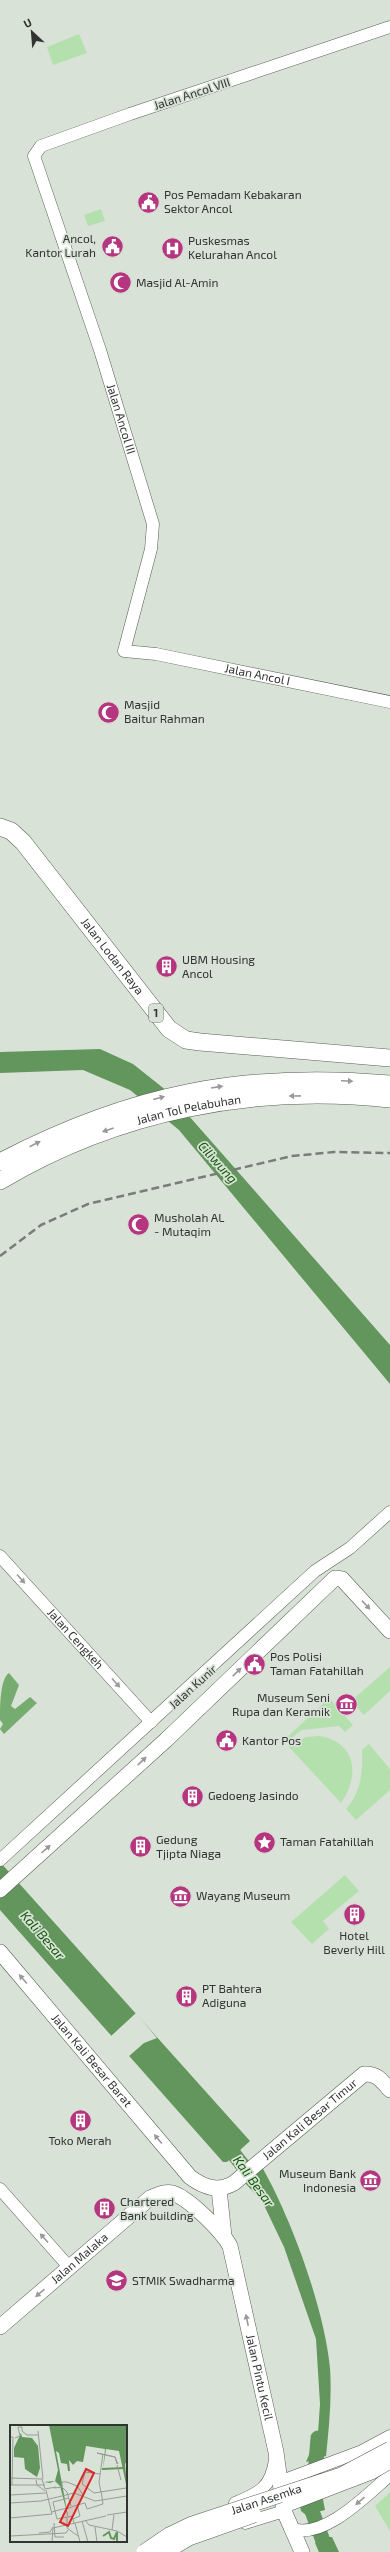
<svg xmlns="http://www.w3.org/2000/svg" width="390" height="2552" font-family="'Exo 2',sans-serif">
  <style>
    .green { fill: #b3e0ad }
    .forest { fill: #77ac71 }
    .water { fill: #62965c }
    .pier { fill: #d9e2d7 }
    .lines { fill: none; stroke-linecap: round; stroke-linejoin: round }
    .river { stroke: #62965c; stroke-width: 15 }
    .minor-casing { stroke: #575f55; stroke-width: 13 }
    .major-casing { stroke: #575f55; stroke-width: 16 }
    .highway-casing { stroke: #575f55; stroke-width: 18 }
    .minor { stroke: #fff; stroke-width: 12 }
    .major { stroke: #fff; stroke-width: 15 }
    .highway { stroke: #fff; stroke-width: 17 }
    .rail { stroke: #787e77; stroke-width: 2.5; stroke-dasharray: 8 4; stroke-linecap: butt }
    .major-bridge-casing { stroke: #575f55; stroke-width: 16; stroke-linecap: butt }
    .major-bridge { stroke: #fff; stroke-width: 15 }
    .oneway { fill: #989a98 }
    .labels { text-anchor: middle; stroke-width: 3.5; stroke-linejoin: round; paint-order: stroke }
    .shield { fill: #d9e2d7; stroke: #636963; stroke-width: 1 }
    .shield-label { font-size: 11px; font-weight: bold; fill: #313531 }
    .street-label { font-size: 12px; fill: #313531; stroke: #d9e2d7 }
    .poi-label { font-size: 12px; fill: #313531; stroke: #d9e2d7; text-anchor: start }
    .water-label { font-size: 13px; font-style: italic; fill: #095601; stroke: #d9e2d7 }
    .inset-river { fill: none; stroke: #62965c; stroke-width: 2 }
    .inset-road { fill: none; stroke: #969d95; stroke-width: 1 }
    .view { fill: #d62828; fill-opacity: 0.15; stroke: #d62828; stroke-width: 2 }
    .inset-edge { fill: none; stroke: #313531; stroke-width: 2 }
  </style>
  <rect width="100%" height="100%" fill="#d9e2d7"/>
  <path class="green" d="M79,34L87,53L53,65L47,47Z
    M101,209L105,221L88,226L84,215Z
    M390,1667V1691L364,1715L351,1701Z
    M329,1698L353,1725L345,1732L339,1726L302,1730L285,1743L283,1741Z
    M319,1736C357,1742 360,1776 341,1803L288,1746L306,1737Z
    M369,1744L390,1769V1790L356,1820L346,1809C361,1793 363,1771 362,1750Z
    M345,1875L359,1891L323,1921L329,1929L312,1944L291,1922Z
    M390,2492V2531L375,2506Z"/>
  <path class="forest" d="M9,1673L19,1685L11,1706L15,1709L30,1697L37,1703L4,1734L0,1729L3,1724L0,1720C0,1706 0,1679 9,1673Z"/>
  <path class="water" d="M100,1049L133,1064L167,1091L390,1345V1384L179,1130L130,1090L83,1070L0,1073V1052Z
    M0,1862L250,2141L227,2162H223L0,1910Z
    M262,2167C292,2220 324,2308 330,2368C332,2398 329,2427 326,2456L306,2462L318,2433L320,2404L316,2339L284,2247L262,2201L244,2182Z
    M322,2494L325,2510L306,2515L301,2511L299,2501Z
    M329,2537H332L339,2552H319L315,2543Z"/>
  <path class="pier" d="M136,2013L157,2038L144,2043L128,2057L110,2037Z"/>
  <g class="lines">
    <path class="river" d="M222,2139L255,2181
      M318,2438L312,2511L327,2552"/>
    <defs>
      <g id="minor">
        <path id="s1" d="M390,27L130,114L41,146L34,156L100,350L153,524L151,549L124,651L156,654L390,702"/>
        <path id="s2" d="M0,1556L151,1722"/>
        <path d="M0,1860L315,1571L350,1548L390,1512"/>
        <path d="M0,2189L70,2268"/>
        <path d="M279,2482L362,2451L390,2436"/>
        <path d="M235,2503C259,2493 271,2488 275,2460"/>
        <path d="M245,2523L284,2511"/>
        <path d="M290,2528C322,2542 368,2494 390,2475"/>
      </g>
      <g id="major">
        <path d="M0,1890L166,1740L335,1578L342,1579L390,1631"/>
        <path id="s3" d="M0,1952L190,2177C205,2188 218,2192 234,2183L364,2074C377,2073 382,2081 390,2090"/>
        <path d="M219,2189L224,2236"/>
        <path id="s4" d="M0,2327L150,2198C157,2195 167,2190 175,2194C190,2200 222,2231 230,2246L276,2452L284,2511L302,2552"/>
      </g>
      <g id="highway">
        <path id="s5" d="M0,827L11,831L23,842L169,1029L186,1040L200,1042L390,1058"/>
        <path d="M0,1162C130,1094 244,1071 390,1084"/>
        <path id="s6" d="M0,1181C117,1111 255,1084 390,1099"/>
      </g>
    </defs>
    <use href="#minor" class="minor-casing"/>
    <use href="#major" class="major-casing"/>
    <use href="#highway" class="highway-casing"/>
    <use href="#minor" class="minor"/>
    <use href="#major" class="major"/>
    <use href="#highway" class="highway"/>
    <path class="rail" d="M0,1256L41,1225L88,1204L292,1156L334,1152L390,1153"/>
    <defs>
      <g id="major-bridge">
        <path d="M290,2503L371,2472L390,2461"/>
        <path id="s7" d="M144,2552L169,2535L192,2524L341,2475L390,2449"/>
        <path d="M165,2552L189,2538L254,2515"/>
      </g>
    </defs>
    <use href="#major-bridge" class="major-bridge-casing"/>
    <use href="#major-bridge" class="major-bridge"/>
  </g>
  <defs><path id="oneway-solid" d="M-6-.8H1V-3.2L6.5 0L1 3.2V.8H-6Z"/></defs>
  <g class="oneway">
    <use href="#oneway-solid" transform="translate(347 1081) rotate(2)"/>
    <use href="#oneway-solid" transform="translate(217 1087) rotate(-9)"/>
    <use href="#oneway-solid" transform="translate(295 1096) rotate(179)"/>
    <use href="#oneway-solid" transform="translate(159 1098) rotate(-15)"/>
    <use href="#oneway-solid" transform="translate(108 1130) rotate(161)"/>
    <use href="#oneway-solid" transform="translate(35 1144) rotate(-27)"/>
    <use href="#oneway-solid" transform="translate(21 1579) rotate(48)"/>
    <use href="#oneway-solid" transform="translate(366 1605) rotate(47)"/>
    <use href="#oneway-solid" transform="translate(237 1672) rotate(-44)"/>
    <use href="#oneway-solid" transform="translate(116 1683) rotate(48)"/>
    <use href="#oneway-solid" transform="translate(142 1761) rotate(-43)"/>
    <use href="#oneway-solid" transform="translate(46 1849) rotate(-42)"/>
    <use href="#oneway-solid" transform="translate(23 1979) rotate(-131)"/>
    <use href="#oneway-solid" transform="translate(158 2139) rotate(-130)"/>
    <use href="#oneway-solid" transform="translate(44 2238) rotate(-132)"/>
    <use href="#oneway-solid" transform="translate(40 2293) rotate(139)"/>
    <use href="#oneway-solid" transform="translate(247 2320) rotate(-102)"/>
    <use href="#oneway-solid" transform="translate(360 2501) rotate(139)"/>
  </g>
  <defs>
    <symbol id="civic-disc" viewBox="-11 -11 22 22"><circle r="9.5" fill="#b6357f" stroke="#d9e2d7"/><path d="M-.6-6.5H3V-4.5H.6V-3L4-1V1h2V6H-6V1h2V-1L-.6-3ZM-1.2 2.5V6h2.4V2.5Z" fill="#fff"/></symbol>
    <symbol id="hospital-disc" viewBox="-11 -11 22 22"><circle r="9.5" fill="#b6357f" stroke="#d9e2d7"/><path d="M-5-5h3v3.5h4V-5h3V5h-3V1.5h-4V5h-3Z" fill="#fff"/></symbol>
    <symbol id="mosque-disc" viewBox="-11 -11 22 22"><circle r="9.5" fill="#b6357f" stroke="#d9e2d7"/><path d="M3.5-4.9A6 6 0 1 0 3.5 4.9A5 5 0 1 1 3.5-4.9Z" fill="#fff"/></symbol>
    <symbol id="building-disc" viewBox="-11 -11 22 22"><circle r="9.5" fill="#b6357f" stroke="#d9e2d7"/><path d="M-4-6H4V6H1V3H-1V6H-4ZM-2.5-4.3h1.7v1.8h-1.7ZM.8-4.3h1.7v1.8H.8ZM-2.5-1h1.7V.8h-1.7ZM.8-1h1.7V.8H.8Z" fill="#fff"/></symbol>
    <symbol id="museum-disc" viewBox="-11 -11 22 22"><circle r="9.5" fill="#b6357f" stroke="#d9e2d7"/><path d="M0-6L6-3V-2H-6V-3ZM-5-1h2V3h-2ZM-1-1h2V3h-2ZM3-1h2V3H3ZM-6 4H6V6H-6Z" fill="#fff"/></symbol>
    <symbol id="sight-disc" viewBox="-11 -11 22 22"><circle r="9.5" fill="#b6357f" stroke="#d9e2d7"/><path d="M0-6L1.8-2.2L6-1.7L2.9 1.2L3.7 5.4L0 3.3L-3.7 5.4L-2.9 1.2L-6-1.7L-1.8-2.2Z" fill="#fff"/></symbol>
    <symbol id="university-disc" viewBox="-11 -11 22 22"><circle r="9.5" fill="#b6357f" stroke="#d9e2d7"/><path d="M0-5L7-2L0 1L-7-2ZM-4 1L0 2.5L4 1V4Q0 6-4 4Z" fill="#fff"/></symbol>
  </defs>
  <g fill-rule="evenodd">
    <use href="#civic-disc" x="136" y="190" width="25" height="25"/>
    <use href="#civic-disc" x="100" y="234" width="25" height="25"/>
    <use href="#hospital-disc" x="160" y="236" width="25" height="25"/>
    <use href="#mosque-disc" x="108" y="270" width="25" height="25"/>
    <use href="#mosque-disc" x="96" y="700" width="25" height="25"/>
    <use href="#building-disc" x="154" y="954" width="25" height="25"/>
    <use href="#mosque-disc" x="126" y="1212" width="25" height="25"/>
    <use href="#civic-disc" x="242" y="1652" width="25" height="25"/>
    <use href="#museum-disc" x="334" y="1692" width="25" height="25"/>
    <use href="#civic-disc" x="214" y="1728" width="25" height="25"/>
    <use href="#building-disc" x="180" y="1784" width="25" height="25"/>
    <use href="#sight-disc" x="252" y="1830" width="25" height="25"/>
    <use href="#building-disc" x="128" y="1834" width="25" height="25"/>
    <use href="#museum-disc" x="168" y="1884" width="25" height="25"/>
    <use href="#building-disc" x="342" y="1902" width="25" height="25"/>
    <use href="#building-disc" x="174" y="1984" width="25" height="25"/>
    <use href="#building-disc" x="68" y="2108" width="25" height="25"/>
    <use href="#museum-disc" x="358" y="2168" width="25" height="25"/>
    <use href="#building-disc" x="92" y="2196" width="25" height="25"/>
    <use href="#university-disc" x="104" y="2268" width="25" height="25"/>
  </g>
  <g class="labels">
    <rect class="shield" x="149" y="1004" width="14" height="18" rx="3"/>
    <g class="shield-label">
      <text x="156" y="1017">1</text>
    </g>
    <g class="street-label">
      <text transform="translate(192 94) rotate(-18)" y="4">Jalan Ancol VIII</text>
      <text dy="4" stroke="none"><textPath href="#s1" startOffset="658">Jalan Ancol III</textPath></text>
      <text dy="4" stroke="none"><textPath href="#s1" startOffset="1034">Jalan Ancol I</textPath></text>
      <text dy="4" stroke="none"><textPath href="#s5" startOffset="173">Jalan Lodan Raya</textPath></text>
      <text dy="4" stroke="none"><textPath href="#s6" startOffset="203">Jalan Tol Pelabuhan</textPath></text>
      <text dy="4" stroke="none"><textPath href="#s2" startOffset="112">Jalan Cengkeh</textPath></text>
      <text transform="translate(193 1687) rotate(-42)" y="4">Jalan Kunir</text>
      <text dy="4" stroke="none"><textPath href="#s3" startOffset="142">Jalan Kali Besar Barat</textPath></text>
      <text dy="4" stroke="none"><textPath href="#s3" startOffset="441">Jalan Kali Besar Timur</textPath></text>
      <text dy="4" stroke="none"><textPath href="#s4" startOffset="105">Jalan Malaka</textPath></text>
      <text dy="4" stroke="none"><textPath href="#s4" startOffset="435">Jalan Pintu Kecil</textPath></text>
      <text dy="4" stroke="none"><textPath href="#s7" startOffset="134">Jalan Asemka</textPath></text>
    </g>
    <g class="poi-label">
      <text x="164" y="199">Pos Pemadam Kebakaran<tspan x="164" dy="14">Sektor Ancol</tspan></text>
      <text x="96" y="243" text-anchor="end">Ancol,<tspan x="96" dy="14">Kantor Lurah</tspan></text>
      <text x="188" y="245">Puskesmas<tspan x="188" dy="14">Kelurahan Ancol</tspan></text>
      <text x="136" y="287">Masjid Al-Amin</text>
      <text x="124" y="709">Masjid<tspan x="124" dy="14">Baitur Rahman</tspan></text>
      <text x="182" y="964">UBM Housing<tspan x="182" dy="14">Ancol</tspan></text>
      <text x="154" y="1222">Musholah AL<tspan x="154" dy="14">- Mutaqim</tspan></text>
      <text x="270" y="1661">Pos Polisi<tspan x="270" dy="14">Taman Fatahillah</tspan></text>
      <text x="330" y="1702" text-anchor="end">Museum Seni<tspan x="330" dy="14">Rupa dan Keramik</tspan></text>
      <text x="242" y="1745">Kantor Pos</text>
      <text x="208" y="1800">Gedoeng Jasindo</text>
      <text x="156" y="1844">Gedung<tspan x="156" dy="14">Tjipta Niaga</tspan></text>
      <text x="280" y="1846">Taman Fatahillah</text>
      <text x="196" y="1900">Wayang Museum</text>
      <text x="354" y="1940" text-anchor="middle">Hotel<tspan x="354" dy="14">Beverly Hill</tspan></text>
      <text x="202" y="1993">PT Bahtera<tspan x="202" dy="14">Adiguna</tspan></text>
      <text x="80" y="2145" text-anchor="middle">Toko Merah</text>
      <text x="356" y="2178" text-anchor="end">Museum Bank<tspan x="356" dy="14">Indonesia</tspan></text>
      <text x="120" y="2206">Chartered<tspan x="120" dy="14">Bank building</tspan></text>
      <text x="132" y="2285">STMIK Swadharma</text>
    </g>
    <g class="water-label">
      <text transform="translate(218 1162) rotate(48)" y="5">Ciliwung</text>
      <text transform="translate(43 1935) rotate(49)" y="5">Kali Besar</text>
      <text transform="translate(254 2181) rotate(54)" y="5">Kali Besar</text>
    </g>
  </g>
  <g transform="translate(10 2425)">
    <rect width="117" height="117" fill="#d9e2d7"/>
    <path d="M39,0H117V39L115,38L117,64L109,26L96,24L93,44L95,24L76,21L73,37L67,36L63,40L59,35L60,46H58L57,39L51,38L49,28L46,26L58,91L50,61L45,56L40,58L34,57L45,56L48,45ZM11,8L12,12L22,13L28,21L30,43L27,52L15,44L14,33L4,32V23Z" fill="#62965c"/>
    <path class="inset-river" d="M92,44L114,43M93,111L99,107L101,113L104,114L107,107V117"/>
    <path class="inset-road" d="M28,6L33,54M0,12H3L2,60M5,13L10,11L8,2H12V6L17,10H28M107,39L105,32L87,28L105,32L108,39M107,40L111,55M90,49L75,47L72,59L84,68L116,63M0,53L32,54L35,64L46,62M26,55L27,60L35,66M0,60H35M52,62L57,67L61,81M44,63L52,62V57H57L67,61L73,70M91,67L89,57L93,29M0,70L36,68M0,78L31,76L64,68L85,76L117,71M67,80L75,78L77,84L93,79L91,66M57,83L45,86L43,77L59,73M42,87L45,86L47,94L57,92V103L68,111M97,90L117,87M0,93L42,89L36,65M63,94L70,91L67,80L56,84L58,92L62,91L64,98M75,95L79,100L93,103M72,96L78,117M44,98L45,112H54M65,98L70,117M85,102L87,117M93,103L107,106L117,112M102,105L104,90M29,108L40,107L43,102M0,111L56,108L58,105M42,117L43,103L96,91"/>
    <path class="view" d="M76,44L84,48L58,101L50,97Z"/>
    <rect width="117" height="117" class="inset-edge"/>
  </g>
  <g transform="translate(32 32) rotate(334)" stroke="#d9e2d7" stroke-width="3" paint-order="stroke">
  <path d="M0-3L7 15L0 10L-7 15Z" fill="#313531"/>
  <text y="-6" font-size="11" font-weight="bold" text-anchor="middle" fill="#313531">U</text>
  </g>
</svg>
